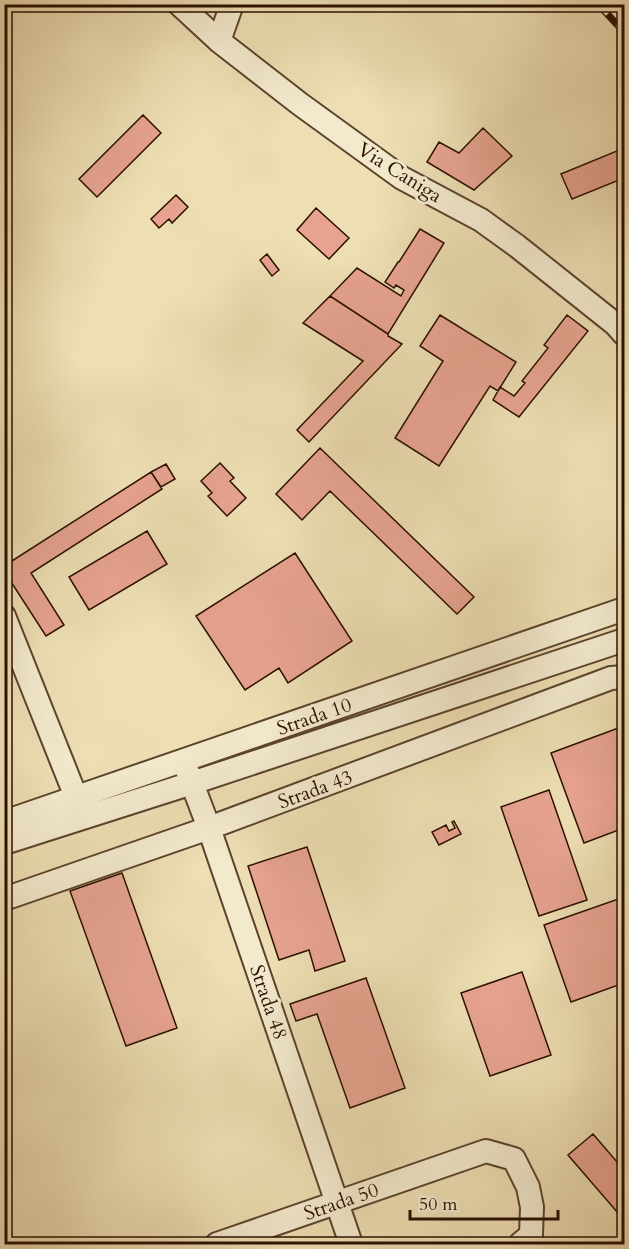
<svg xmlns="http://www.w3.org/2000/svg" width="629" height="1249" font-family="Cardo,serif">
  <style>
    .building { fill: #e7a390; stroke: #2b0f00; stroke-width: 1.5 }
    .lines { fill: none; stroke-linecap: round; stroke-linejoin: round }
    .minor-casing { stroke: #5c432d; stroke-width: 26 }
    .minor { stroke: #f3eace; stroke-width: 22 }
    .rail-casing { stroke: #2b0f00; stroke-width: 7 }
    .rail { stroke: #f3eace; stroke-width: 4.5; stroke-dasharray: 14; stroke-linecap: butt }
    .labels { text-anchor: middle; stroke-width: 6; stroke-linejoin: round; paint-order: stroke }
    .street-label { font-size: 20px; fill: #2b0f00; stroke: #f3eace }
  </style>
  <rect width="100%" height="100%" fill="#eddeb3"/>
  <filter id="stains"><feTurbulence type="fractalNoise" baseFrequency=".00333" numOctaves="4"/><feColorMatrix values="0 0 0 0 .2 0 0 0 0 .09 0 0 0 0 .02 0 0 0 .5 -.17"/></filter>
  <radialGradient id="worn" r=".72"><stop offset=".6" stop-color="#630" stop-opacity="0"/><stop offset="1" stop-color="#630" stop-opacity=".3"/></radialGradient>
  <path class="building" d="M143,115L161,133L97,197L79,179Z
    M483,128L512,156L474,190L427,162L439,142L459,153Z
    M624,148V178L572,199L561,174Z
    M176,195L188,207L172,223L169,219L159,228L151,219Z
    M316,208L349,238L329,259L297,230Z
    M420,229L444,243L388,334L330,296L357,268L401,296L404,290L396,285L394,288L385,282L398,262H399Z
    M267,254L279,270L272,276L260,260Z
    M330,296L388,334V336L402,344L309,442L297,430L363,361L303,323Z
    M440,315L516,362L498,391L490,386L439,466L395,438L443,361L420,346Z
    M567,315L588,331L519,417L493,400L500,387L514,396L525,383L522,381L548,348L544,345Z
    M320,448L474,597L457,614L330,491L302,520L276,494Z
    M220,463L234,478L230,481L246,498L227,516L208,496L212,493L201,481Z
    M166,464L175,479L161,487L151,472Z
    M151,472L162,489L31,573L64,625L46,636L4,571V566Z
    M147,531L167,564L89,610L69,577Z
    M295,553L352,641L288,683L279,668L245,690L196,616Z
    M621,727L624,737V828L584,843L551,753Z
    M549,790L587,900L539,916L501,807Z
    M454,821L461,834L439,845L432,832L446,825L449,831L455,828L452,822Z
    M307,847L345,961L315,971L309,950L279,960L248,866Z
    M122,873L177,1028L126,1046L70,891Z
    M624,897V983L571,1002L544,925Z
    M522,972L551,1055L490,1076L461,993Z
    M366,978L405,1088L350,1108L317,1014L296,1021L290,1004Z
    M593,1134L624,1170V1220L568,1155Z"/>
  <g class="lines">
    <defs>
      <path id="minor" d="M179,4L219,41L300,104L402,178L481,220L517,246L615,324L624,334
        M219,41L232,4
        M4,616L76,797
        M187,770L209,828L351,1244
        M4,822L624,609
        M4,843L192,783L624,640
        M4,899L209,828L611,678L624,677
        M217,1244L486,1151L514,1159L528,1187L532,1207L531,1235L520,1244"/>
    </defs>
    <use href="#minor" class="minor-casing"/>
    <use href="#minor" class="minor"/>
    <defs>
      <path id="rail" d="M598,4L624,32"/>
    </defs>
    <use href="#rail" class="rail-casing"/>
    <use href="#rail" class="rail"/>
  </g>
  <g class="labels">
    <g class="street-label">
      <text transform="translate(400 172) rotate(32)" y="7">Via Caniga</text>
      <text transform="translate(314 716) rotate(-19)" y="7">Strada 10</text>
      <text transform="translate(315 789) rotate(-20)" y="7">Strada 43</text>
      <text transform="translate(269 1002) rotate(71)" y="7">Strada 48</text>
      <text transform="translate(341 1201) rotate(-19)" y="7">Strada 50</text>
    </g>
  </g>
  <rect width="629" height="1249" fill="none" stroke="#eddeb3" stroke-width="24"/>
  <rect x="6" y="6" width="617" height="1237" fill="none" stroke="#2b0f00" stroke-width="3"/>
  <rect x="12" y="12" width="605" height="1225" fill="none" stroke="#2b0f00" stroke-width="1.5"/>
  <path d="M410 1210v9h148v-9" fill="none" stroke="#2b0f00" stroke-width="3"/>
  <text x="419" y="1210" font-size="18" fill="#2b0f00" stroke="#f3eace" stroke-width="4.5" paint-order="stroke">50 m</text>
  <rect width="100%" height="100%" filter="url(#stains)"/>
  <rect width="100%" height="100%" fill="url(#worn)"/>
</svg>
